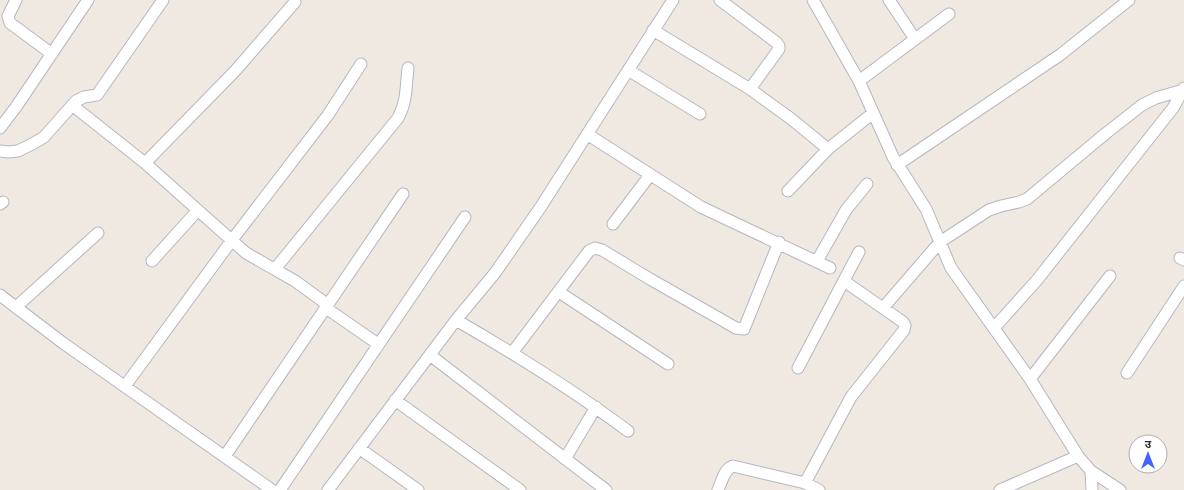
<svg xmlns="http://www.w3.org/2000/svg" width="1184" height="490" font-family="'DM Sans','Noto Sans Devanagari',sans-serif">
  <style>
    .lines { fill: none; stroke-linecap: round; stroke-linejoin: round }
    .minor-casing { stroke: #b4b7c1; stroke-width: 13 }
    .minor { stroke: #fff; stroke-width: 11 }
  </style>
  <rect width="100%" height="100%" fill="#efe9e1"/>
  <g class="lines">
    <defs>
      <path id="minor" d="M16,0L8,16L10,23L52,54
        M720,0L777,43L779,46V49L750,89
        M813,0L859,81L893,157L926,209L951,268L1030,379L1078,456L1091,471L1120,490
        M889,0L915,39
        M653,30L750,89L790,118L828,149
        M628,70L700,114
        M859,81L949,14
        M72,105L145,163L246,253L295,281L328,305
        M0,128L16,107L88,0
        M587,134L701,207L830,268
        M0,151L8,152L18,151L34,143L44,137L76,101L84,97L97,95L163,0
        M145,163L235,71L295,2
        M897,165L1060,55L1129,0
        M788,191L828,149L873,113
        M0,204L3,202
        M613,224L650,175
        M1180,258L1184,260
        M152,261L198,210
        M817,261L846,210L867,184
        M275,269L398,118C407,102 406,85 408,68
        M559,292L668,364
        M0,295L63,343L272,490
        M16,307L98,233
        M326,308L378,344
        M883,308L940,242L989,210L1001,206L1019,202L1027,199L1105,134L1142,105L1156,98L1183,90
        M456,320C515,354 573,390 628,431
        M994,328L1037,280L1173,108L1184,88
        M512,353L589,251L595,248L602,250L650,279L736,328L744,329L779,242
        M430,355L606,490
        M798,368L859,252
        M1127,373L1184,286
        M1030,379L1110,276
        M125,386L232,240L328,115L361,64
        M395,400L520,490
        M359,448L418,490
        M225,456L403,194
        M565,459L596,407
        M1091,471L1092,490
        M805,483L851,397L904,330L905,325L903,322L844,281
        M280,490L465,217
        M328,490L456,320L495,273L540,208L673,0
        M718,490C722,481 724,469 733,466L805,483L819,490
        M1000,490L1078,456"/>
    </defs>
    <use href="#minor" class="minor-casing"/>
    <use href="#minor" class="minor"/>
  </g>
  <g transform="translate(1148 454)"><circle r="19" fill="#ffffff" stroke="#ababab"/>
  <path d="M0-3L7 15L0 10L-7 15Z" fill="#4264fb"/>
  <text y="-6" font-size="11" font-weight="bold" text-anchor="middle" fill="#2e2e2e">उ</text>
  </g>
</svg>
